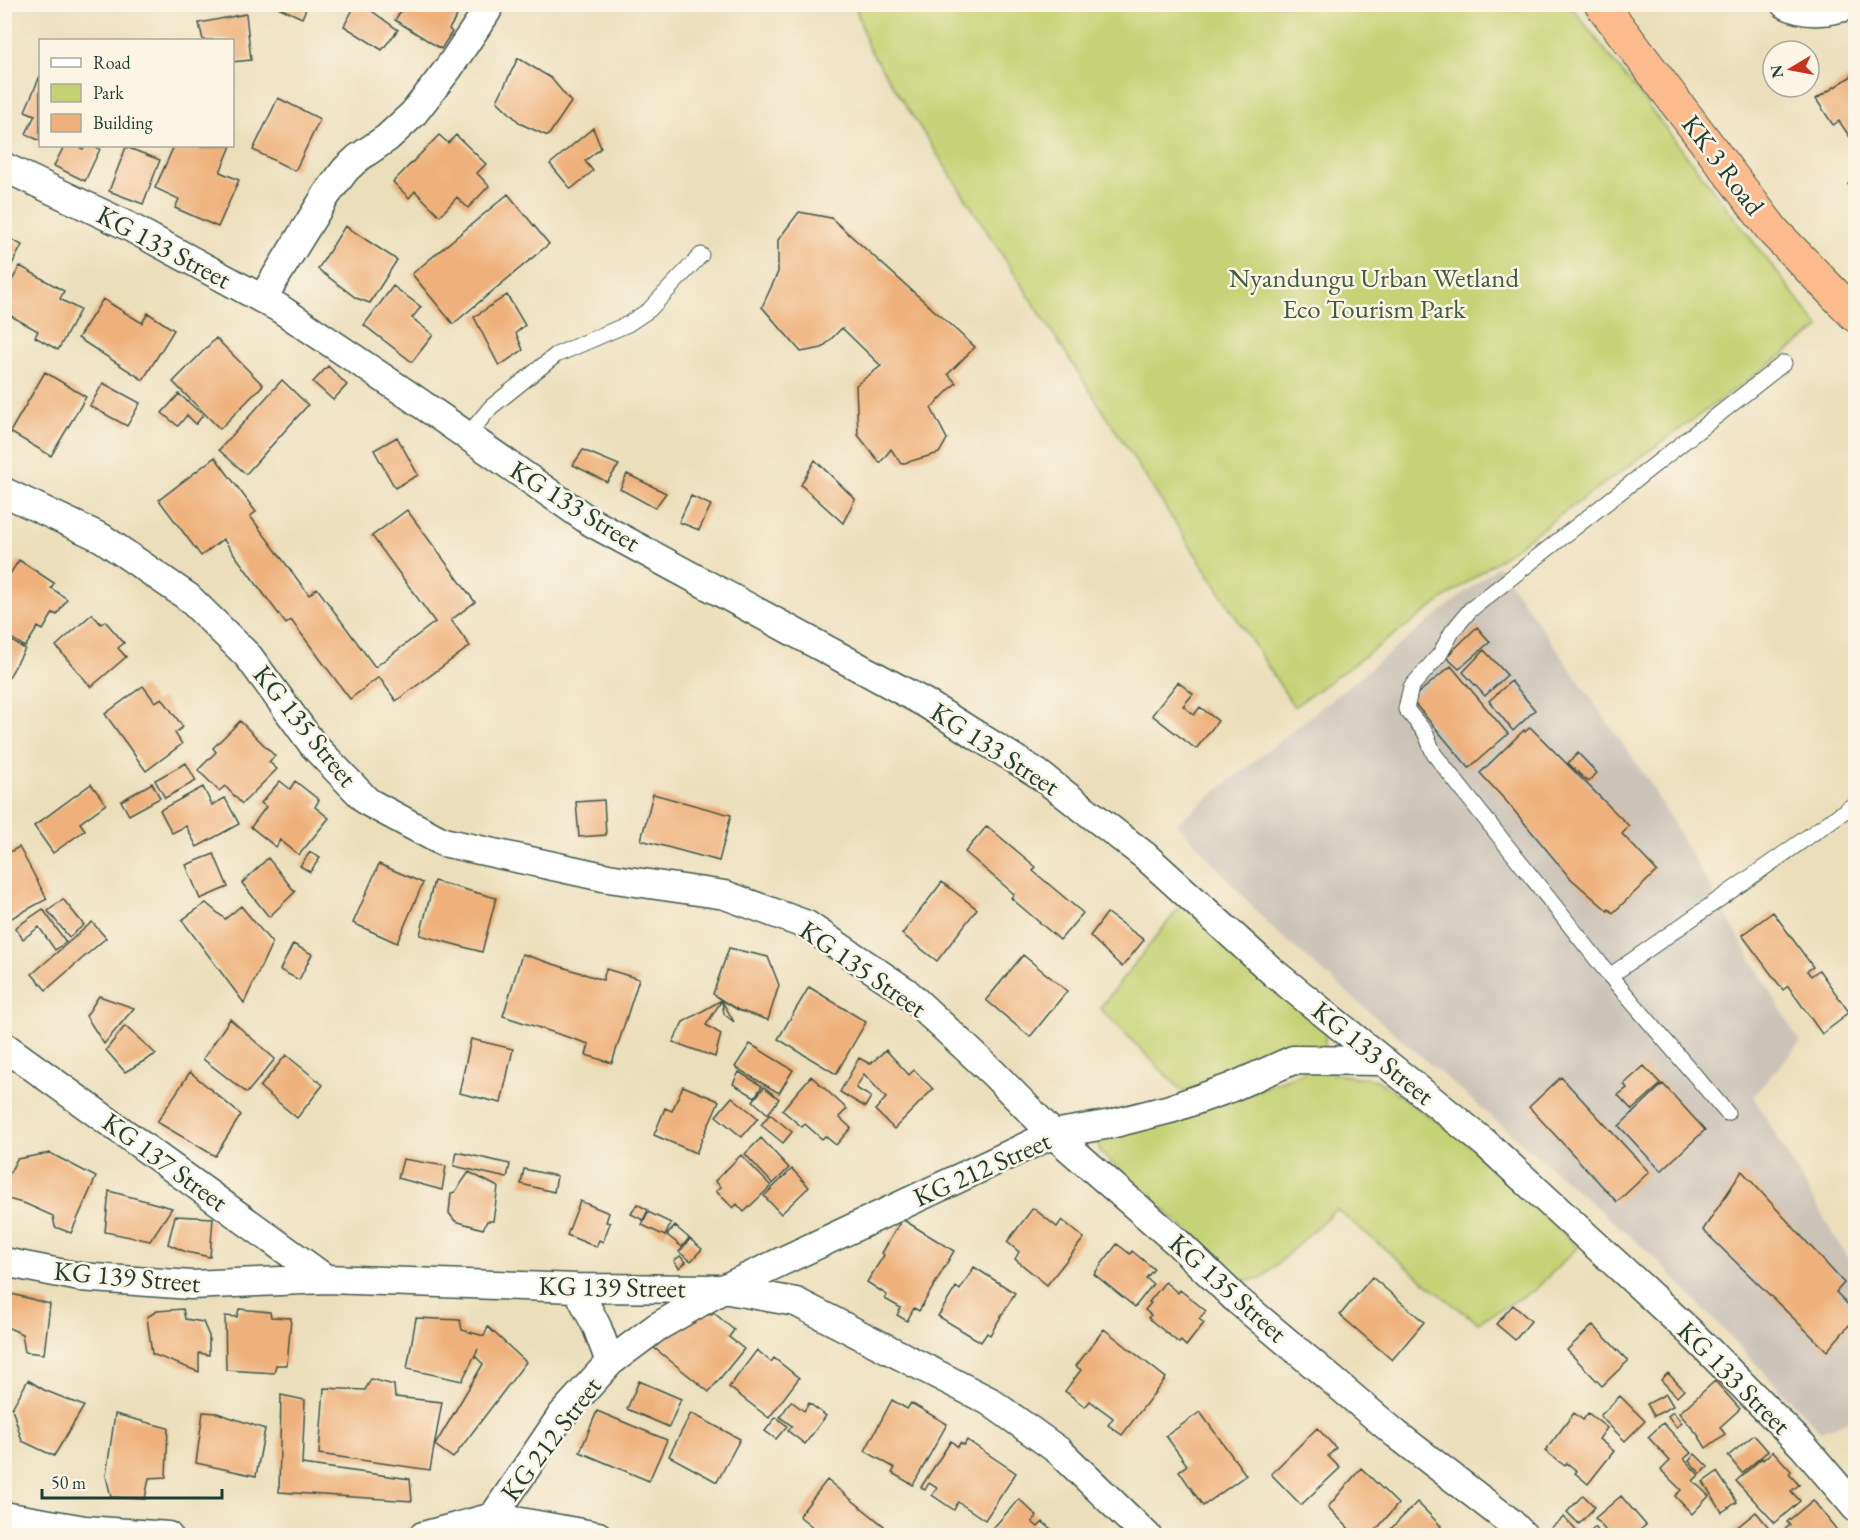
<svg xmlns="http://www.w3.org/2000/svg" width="1860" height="1540" font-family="'EB Garamond',serif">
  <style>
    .industrial { fill: #cbc3b8 }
    .green { fill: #c5d274; stroke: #728854; stroke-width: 1.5 }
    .building { fill: #eeb17c }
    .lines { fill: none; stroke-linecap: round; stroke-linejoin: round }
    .lane-casing { stroke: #3e5548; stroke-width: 17 }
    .street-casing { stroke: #3e5548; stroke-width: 31 }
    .highway-casing { stroke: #3e5548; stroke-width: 35 }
    .lane { stroke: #fff; stroke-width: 15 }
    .street { stroke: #fff; stroke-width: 28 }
    .highway { stroke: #fbbb8d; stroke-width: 33 }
    .labels { text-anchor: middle; stroke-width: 5; stroke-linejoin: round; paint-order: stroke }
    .street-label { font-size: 27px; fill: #1f3d34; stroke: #fcf5e5 }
    .park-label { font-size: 27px; fill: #405b41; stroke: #fcf5e5 }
  </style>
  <rect width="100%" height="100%" fill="#fcf5e5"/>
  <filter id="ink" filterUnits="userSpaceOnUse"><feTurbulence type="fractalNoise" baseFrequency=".0167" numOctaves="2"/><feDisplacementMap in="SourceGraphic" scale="12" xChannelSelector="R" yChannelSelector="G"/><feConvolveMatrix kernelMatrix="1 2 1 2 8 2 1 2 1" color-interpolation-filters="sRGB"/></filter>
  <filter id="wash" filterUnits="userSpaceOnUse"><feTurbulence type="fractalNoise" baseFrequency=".008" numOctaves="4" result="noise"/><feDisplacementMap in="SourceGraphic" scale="24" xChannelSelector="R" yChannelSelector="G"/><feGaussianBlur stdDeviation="1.35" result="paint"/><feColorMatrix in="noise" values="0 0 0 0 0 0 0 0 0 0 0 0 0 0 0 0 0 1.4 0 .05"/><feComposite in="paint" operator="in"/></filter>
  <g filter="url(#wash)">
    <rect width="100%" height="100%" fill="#ebdfbb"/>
    <path class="industrial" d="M1498,566L1648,780L1800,1043L1753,1096L1855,1271V1419L1820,1431L1652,1255L1271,927L1177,823Z"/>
    <path class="green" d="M855,5H1570L1820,328L1294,707L868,47Z
      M1182,904L1327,1024L1324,1050L1183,1092L1100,1008Z
      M1308,1070L1377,1080L1466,1142L1578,1247L1535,1290L1478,1322L1452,1304L1336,1209L1261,1279L1242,1280L1101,1153L1095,1137L1229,1102Z"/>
    <g id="blocks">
      <path class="building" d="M271,4H308L302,18Z
        M356,4H362L398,30L382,50L344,26Z
        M405,4H449L460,11L449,29L452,32L441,49L395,20Z
        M246,14L251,60L232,62V40H203L199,23Z
        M518,58L551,78L571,102L548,136L521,124L497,101Z
        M1856,73V146L1839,121L1833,125L1816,99Z
        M40,76V141L26,134L35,115L25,111Z
        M278,98L320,119L295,171L253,150Z
        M593,128L601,148L585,161L593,171L571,189L550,164Z
        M439,135L448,143L456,135L486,164L477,173L489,186L468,208L457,197L440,216L415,191L409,198L393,182Z
        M64,146H77L83,149L85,146H92L100,149L85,181L54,166Z
        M174,146H231L220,172L239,180L218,227L175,208L179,199L155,188Z
        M126,147L160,160L143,204L109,191Z
        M1856,178V193L1848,184Z
        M508,194L549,244L453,324L412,274Z
        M799,212L831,218L975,347L948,374L956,383L931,408L947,439L939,453L901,464L891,449L880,463L858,435L856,385L881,366L842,328L822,348L801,352L762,307L778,272V240Z
        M345,226L397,260L370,303L356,298L318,269Z
        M4,236L22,245L4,280Z
        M20,266L64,291L60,299L80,310L58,350L35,337L38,331L4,312V295Z
        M393,286L421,307L412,318L433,335L412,362L364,325Z
        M507,295L525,325L516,333L523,350L499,366L474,317Z
        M103,299L142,323L148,313L174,330L143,380L78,338Z
        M216,338L263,385L220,429L173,382Z
        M328,366L347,385L333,400L313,382Z
        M45,372L86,397L51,456L10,432Z
        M282,380L308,405L246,474L219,450Z
        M103,383L140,403L127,426L90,406Z
        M179,394L203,415L196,424L187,415L178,426L162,413Z
        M397,437L418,475L395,488L374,450Z
        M583,450L619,465L607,482L573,465Z
        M215,457L256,512L250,516L309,595L317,588L375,667L435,622L372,536L407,510L475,602L451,620L470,646L396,701L379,677L350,699L291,620L286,624L223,539L201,556L159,500Z
        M815,460L855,499L843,523L801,485Z
        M627,474L666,493L655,508L620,489Z
        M691,496L711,505L699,530L679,522Z
        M19,560L54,583L51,588L67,599L57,615L53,613L43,630L38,627L25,647L4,633V577H8Z
        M92,614L101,624L105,621L124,643L118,648L126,657L91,687L56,646Z
        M1477,627L1490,642L1459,669L1446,657Z
        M5,637L25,649L5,684Z
        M1484,650L1507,675L1485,696L1463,672Z
        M1451,666L1508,734L1469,768L1411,699Z
        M1511,681L1535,710L1513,731L1489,701Z
        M1178,682L1193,694L1183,706L1194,715L1200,707L1218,721L1196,749L1152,715Z
        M143,686L155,702L162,698L183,727L175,733L182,744L146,771L105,714Z
        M240,721L275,756L269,762L277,769L242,804L225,786L219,791L198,770L216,752L213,748Z
        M1530,727L1629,826L1622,834L1657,871L1613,913L1609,909L1608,911L1569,877L1507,802L1480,773L1524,730L1525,732Z
        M1578,753L1597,773L1588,782L1568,763Z
        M186,763L196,781L165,798L155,780Z
        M280,781L290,789L295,781L319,800L315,807L329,818L299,855L280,840L276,847L251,827L266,807L261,803Z
        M152,783L160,798L129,815L121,801Z
        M91,784L106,804L80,823L85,830L53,853L34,826Z
        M203,787L212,805L225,798L239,824L197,847L186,826L172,833L160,810Z
        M653,794L731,815L719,861L641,840Z
        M604,800L606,835L579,837L576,802Z
        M987,826L1036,867L1033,871L1083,913L1060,940L1011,898L1014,894L965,852Z
        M19,847L47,899L4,922V855Z
        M310,852L320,858L310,872L300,866Z
        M214,854L228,887L200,899L186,865Z
        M268,858L295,892L269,917L242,883Z
        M379,864L423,883L397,943L353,923Z
        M434,881L496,898L482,952L420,935Z
        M942,882L977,909L937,961L902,934Z
        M63,899L84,925L69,937L48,911Z
        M206,903L225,919L241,906L272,943L244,1003L182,920Z
        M43,909L66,942L55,950L39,927L23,939L15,928Z
        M1773,912L1813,967L1807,971L1811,976L1819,970L1849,1012L1841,1018L1842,1019L1822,1034L1788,986L1783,990L1742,935Z
        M1107,913L1144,940L1122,967L1090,936Z
        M92,922L106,938L46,990L32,974Z
        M293,944L312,954L299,980L280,970Z
        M729,948L768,957L779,985L768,1020L738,1010L722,1000L706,1025L721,1034L715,1057L673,1042L683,1022L722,1000L713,994Z
        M522,954L603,980L606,969L639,979L612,1063L586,1055L589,1044L503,1016Z
        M1023,955L1067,991L1030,1037L986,1000Z
        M809,987L866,1022L836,1074L778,1039Z
        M99,996L134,1008L104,1044L86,1016Z
        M722,1001L734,1022L724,1014Z
        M230,1019L275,1059L247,1093L203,1059Z
        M125,1026L156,1054L125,1072L106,1050Z
        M471,1039L513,1049L501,1103L459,1093Z
        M750,1044L793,1070L779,1093L735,1067Z
        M886,1050L909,1075L914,1070L933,1089L894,1129L875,1110L886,1098L864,1074L856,1088L871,1097L865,1107L840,1092L859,1058L870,1064Z
        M286,1055L323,1085L297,1118L260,1087Z
        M1644,1066L1661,1084L1632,1110L1618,1095L1627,1088L1624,1084Z
        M190,1072L241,1115L215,1156L157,1122Z
        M739,1072L762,1086L755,1097L733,1084Z
        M811,1076L847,1109L839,1117L851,1128L836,1145L825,1136L822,1139L805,1124L802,1127L782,1110Z
        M1561,1077L1649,1172L1617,1202L1529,1107Z
        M1663,1084L1705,1130L1661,1171L1619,1126Z
        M683,1086L719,1101L696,1153L654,1135L665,1108L672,1111Z
        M764,1087L779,1099L768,1114L753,1101Z
        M732,1097L758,1118L742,1137L716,1116Z
        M770,1114L792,1132L783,1143L761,1125Z
        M761,1138L789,1168L773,1184L745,1154Z
        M457,1152L510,1164L507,1178L454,1166Z
        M50,1153L96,1177L71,1233L55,1227L53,1216L26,1204L4,1198V1184L17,1159Z
        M741,1155L771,1186L744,1212L737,1204L733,1208L716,1191L721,1187L715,1181Z
        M403,1159L446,1166L442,1190L398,1178Z
        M524,1169L557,1176L554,1192L521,1184Z
        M792,1169L809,1187L781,1214L764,1196Z
        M1742,1171L1844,1283L1836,1292L1856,1313V1317L1827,1351L1703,1230Z
        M469,1172L498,1187L493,1221H487L483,1229L455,1221L449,1213L451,1193L455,1192Z
        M109,1191L172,1208L150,1241L105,1232Z
        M580,1201L609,1213L606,1222L610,1223L603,1242L599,1240L596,1247L567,1235Z
        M637,1204L648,1210L643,1220L631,1214Z
        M1033,1208L1057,1227L1062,1220L1084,1238L1047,1285L1015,1259L1019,1252L1007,1242Z
        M648,1212L671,1223L665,1236L642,1225Z
        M175,1216L213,1218L210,1257L186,1252L168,1244Z
        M902,1219L954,1251L919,1311L914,1308L907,1321L897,1315L901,1308L885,1299L887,1295L867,1282L884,1255L882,1253Z
        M675,1226L689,1238L682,1247L667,1235Z
        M690,1239L702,1249L691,1261L679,1252Z
        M1117,1244L1130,1254L1132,1251L1154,1269L1146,1278L1153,1284L1135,1307L1094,1274Z
        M680,1256L686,1262L679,1268L674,1261Z
        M974,1267L1015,1293L990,1335L987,1333L981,1342L938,1316L956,1287L960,1290Z
        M1372,1277L1424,1322L1392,1360L1340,1315Z
        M1165,1282L1178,1293L1180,1290L1206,1311L1199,1319L1204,1323L1186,1346L1181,1341L1179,1343L1148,1318L1151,1315L1145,1310L1151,1303L1149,1302Z
        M8,1293L50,1304L44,1354L25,1352L22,1334L5,1326Z
        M1513,1305L1531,1321L1515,1340L1496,1324Z
        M183,1309L185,1319L203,1322L209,1336V1355L199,1353V1372L152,1354L147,1317L157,1311Z
        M239,1309L270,1312L271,1317L291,1318L287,1365H276L274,1373L226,1370L225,1316L237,1317Z
        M713,1312L734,1330L729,1337L744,1349L709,1392L652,1346L691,1313L712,1315Z
        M416,1318L460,1320L462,1330L484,1336L488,1327L526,1362L453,1458L435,1445L483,1364L475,1356L478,1349L462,1381L407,1369Z
        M1593,1325L1628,1361L1602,1386L1567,1350Z
        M1104,1329L1166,1378L1122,1435L1108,1425L1113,1418L1090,1401L1085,1407L1065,1391L1081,1370L1076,1366Z
        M757,1350L771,1362L774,1358L799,1378L769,1418L729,1387Z
        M1668,1373L1684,1390L1677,1397L1661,1380Z
        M371,1379L394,1385L395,1397L442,1402L430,1470L319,1454L324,1388L365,1390Z
        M28,1380L44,1390L84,1406L54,1456L22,1441L12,1408Z
        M639,1381L681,1399L669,1427L627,1409Z
        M1715,1381L1740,1409L1720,1427L1725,1434L1706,1448L1698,1435L1679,1413Z
        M1666,1394L1673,1406L1654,1416L1647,1404Z
        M281,1395L305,1400L302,1464L410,1479L412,1501L279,1492Z
        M1620,1396L1645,1421L1625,1441L1600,1416Z
        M892,1400L907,1409L911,1403L947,1424L913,1485L892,1473L895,1468L865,1451Z
        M791,1401L804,1411L809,1403L826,1416L805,1444L788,1431L792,1426L780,1417Z
        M597,1411L667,1440L649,1481L580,1452Z
        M203,1412L217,1413L265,1429L256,1476L196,1463Z
        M1200,1412L1246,1475L1203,1506L1179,1471L1187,1465L1166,1436Z
        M1673,1412L1682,1423L1676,1427L1668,1416Z
        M691,1413L740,1439L717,1482L669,1456Z
        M1574,1413L1583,1420L1588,1413L1607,1428L1599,1439L1614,1451L1588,1484L1575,1473L1577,1471L1567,1463L1565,1466L1545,1451Z
        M115,1414L168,1428L166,1477L149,1478L145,1499L111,1497L106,1476Z
        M776,1417L787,1426L776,1439L765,1431Z
        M1663,1423L1691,1453L1684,1459L1699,1475L1693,1481L1709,1496L1692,1514L1675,1496L1681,1490L1661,1470L1670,1461L1648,1437Z
        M1317,1428L1336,1448L1328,1456L1340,1468L1301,1505L1271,1474Z
        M1754,1435L1768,1451L1742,1473L1728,1456Z
        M967,1440L1016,1473L985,1520L958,1502L954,1510L932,1495L937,1488L929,1483L925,1490L921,1487L951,1441L958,1447L960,1443L964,1445Z
        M1773,1451L1791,1471L1789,1474L1799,1485L1791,1491L1800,1501L1775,1523L1736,1481L1762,1458L1763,1460Z
        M1695,1454L1708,1467L1701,1474L1689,1461Z
        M1361,1468L1398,1504L1371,1536H1356L1328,1507Z
        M1717,1472L1737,1502L1722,1512L1703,1482Z
        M827,1480L884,1526L877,1536H824L799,1516Z
        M1583,1495L1595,1507L1579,1524L1567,1512Z
        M1621,1496L1646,1525L1633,1536H1610L1595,1518Z
        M1019,1499L1037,1516L1032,1522L1038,1527L1043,1522L1058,1536H986Z
        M1813,1500L1840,1534L1839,1536H1787L1783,1531L1790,1525L1787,1522Z
        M1417,1502L1441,1526L1431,1536H1384Z
        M1756,1512L1771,1530L1764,1536H1732L1730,1533Z
        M1564,1517L1581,1536H1558L1551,1528Z
        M1595,1527L1602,1536H1587Z"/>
    </g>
  </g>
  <g filter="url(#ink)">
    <use href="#blocks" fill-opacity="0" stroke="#3e5548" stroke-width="1.5"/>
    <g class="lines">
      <defs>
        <path id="lane" d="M467,436L491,407L556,355L628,324L649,310L701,255
          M1610,976L1856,803
          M1727,1113L1610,976L1434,754L1425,732L1406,709L1411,687L1440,654L1452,632L1470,610L1784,363"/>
        <path id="street" d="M1785,4C1807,16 1831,11 1855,4
          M4,167L126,225L279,308L410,396L591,522L925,703L1037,773L1144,855L1274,973L1485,1143L1690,1332L1802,1445L1856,1508
          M262,299L327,194L346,169L358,158L387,138L413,114L448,69L487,11
          M4,492L102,538L188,597L249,657L314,746L368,802L443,842L608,878L725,895L807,925L905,991L993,1073L1053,1134L1177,1242L1236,1299L1396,1434L1509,1521L1524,1536
          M4,1046L326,1279
          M4,1262L80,1277L191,1285L326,1279L577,1288L723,1289L796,1302L989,1401L1059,1451L1147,1536
          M577,1288L597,1327L610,1362
          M4,1516L85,1530L168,1536
          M493,1517L562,1415L610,1362L657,1327L723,1289L1053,1134L1111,1124L1170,1109L1230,1088L1293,1060L1382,1061
          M423,1536L493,1517L598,1536"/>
        <path id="highway" d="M1601,4L1774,232L1856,316"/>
      </defs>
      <use href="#lane" class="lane-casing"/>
      <use href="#street" class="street-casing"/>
      <use href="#highway" class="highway-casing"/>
      <use href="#lane" class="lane"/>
      <use href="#street" class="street"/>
      <use href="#highway" class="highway"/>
    </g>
  </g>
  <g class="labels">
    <g class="street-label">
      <text transform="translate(1723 165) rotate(53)" y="9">KK 3 Road</text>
      <text transform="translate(164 247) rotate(28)" y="9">KG 133 Street</text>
      <text transform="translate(575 506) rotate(32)" y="9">KG 133 Street</text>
      <text transform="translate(305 726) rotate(51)" y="9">KG 135 Street</text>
      <text transform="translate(995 749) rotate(33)" y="9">KG 133 Street</text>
      <text transform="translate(863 969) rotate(35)" y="9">KG 135 Street</text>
      <text transform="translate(1373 1053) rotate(39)" y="9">KG 133 Street</text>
      <text transform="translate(165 1162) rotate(36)" y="9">KG 137 Street</text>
      <text transform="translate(982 1169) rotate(-24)" y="9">KG 212 Street</text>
      <text transform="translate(127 1277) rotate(5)" y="9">KG 139 Street</text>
      <text transform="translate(612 1287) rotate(1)" y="9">KG 139 Street</text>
      <text transform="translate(1228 1288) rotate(42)" y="9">KG 135 Street</text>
      <text transform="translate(1734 1378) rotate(45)" y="9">KG 133 Street</text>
      <text transform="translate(551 1439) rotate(-53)" y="9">KG 212 Street</text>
    </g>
    <g class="park-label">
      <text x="1374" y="287">Nyandungu Urban Wetland<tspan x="1374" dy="31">Eco Tourism Park</tspan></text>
    </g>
  </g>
  <rect width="1860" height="1540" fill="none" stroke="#fcf5e5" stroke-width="24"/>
  <rect x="39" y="39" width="195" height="108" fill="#fcf5e5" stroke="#a4ab9e" stroke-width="1.5"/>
  <rect x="51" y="58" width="30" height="9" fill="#ffffff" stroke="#a4ab9e" stroke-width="1.5"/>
  <text x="93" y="69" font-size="18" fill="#1f3d34">Road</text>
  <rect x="51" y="84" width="30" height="18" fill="#c5d274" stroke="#a4ab9e" stroke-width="1.5"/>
  <text x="93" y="99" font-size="18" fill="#1f3d34">Park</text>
  <rect x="51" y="114" width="30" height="18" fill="#eeb17c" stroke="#a4ab9e" stroke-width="1.5"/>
  <text x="93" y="129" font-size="18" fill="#1f3d34">Building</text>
  <g transform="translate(1791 69) rotate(260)"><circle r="28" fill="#fcf5e5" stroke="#a4ab9e" stroke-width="1.5"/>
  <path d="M0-4.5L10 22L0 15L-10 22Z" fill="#c8321e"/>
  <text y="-9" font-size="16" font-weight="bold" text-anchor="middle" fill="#1f3d34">N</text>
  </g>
  <path d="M42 1489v9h180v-9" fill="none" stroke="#1f3d34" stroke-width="3"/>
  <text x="51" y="1489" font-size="18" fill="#1f3d34" stroke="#fcf5e5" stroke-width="4.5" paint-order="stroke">50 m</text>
</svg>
